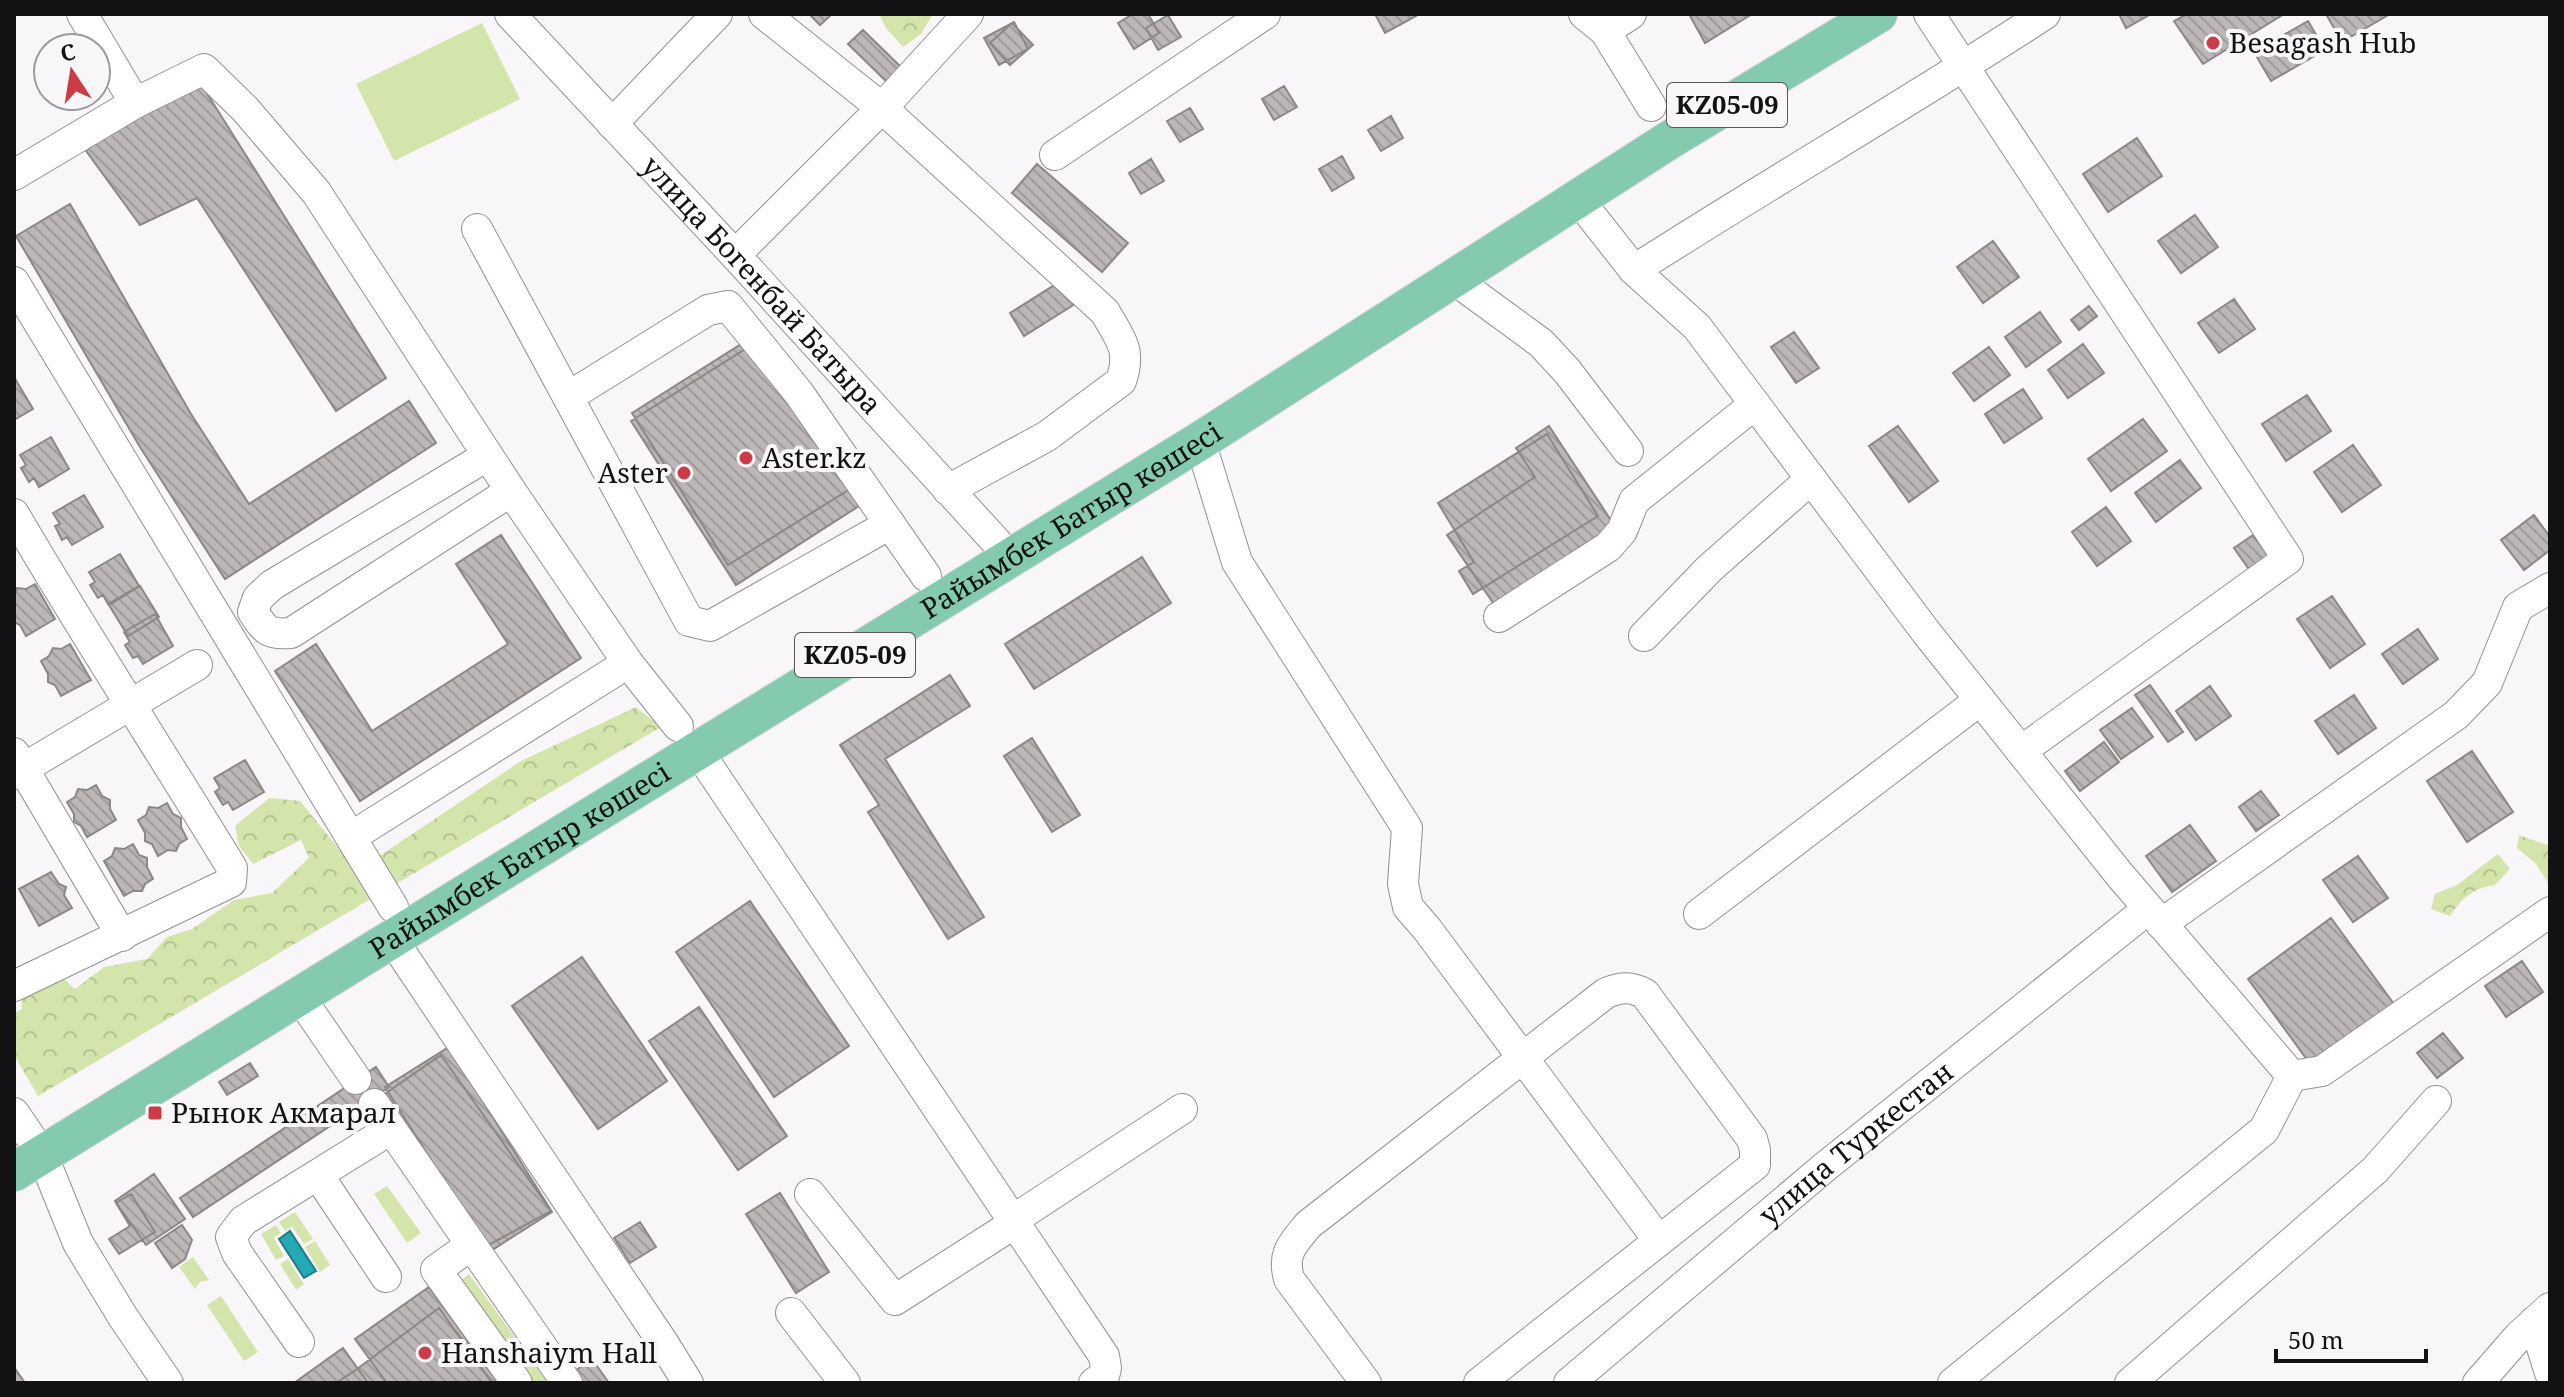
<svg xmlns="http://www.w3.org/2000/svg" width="2564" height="1397" font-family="'Noto Serif',serif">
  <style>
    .green { fill: #d3e5ab }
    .forest { fill: url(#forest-crowns) }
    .water { fill: #24aab6; stroke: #1f7c85; stroke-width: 2 }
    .building { fill: url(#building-back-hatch); stroke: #8b8785; stroke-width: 2 }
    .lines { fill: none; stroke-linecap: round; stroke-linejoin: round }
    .minor-casing { stroke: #939093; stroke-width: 32 }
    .major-casing { stroke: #d4d4d5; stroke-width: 40 }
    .minor { stroke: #fff; stroke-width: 30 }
    .major { stroke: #83caaf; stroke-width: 38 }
    .poi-dot { fill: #cc3c47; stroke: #f9f6fa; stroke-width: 3 }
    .labels { text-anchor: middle; stroke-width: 8; stroke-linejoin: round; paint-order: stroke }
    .shield { fill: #f9f6fa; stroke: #575658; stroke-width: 2 }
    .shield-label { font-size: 26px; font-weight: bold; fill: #121113 }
    .poi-label { font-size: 28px; fill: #121113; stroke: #f9f6fa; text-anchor: start }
    .street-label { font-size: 28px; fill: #121113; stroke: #f9f6fa }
  </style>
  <defs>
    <pattern id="forest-crowns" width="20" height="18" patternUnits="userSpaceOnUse" patternTransform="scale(2)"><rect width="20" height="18" fill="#d3e5ab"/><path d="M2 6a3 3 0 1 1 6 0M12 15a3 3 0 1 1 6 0" fill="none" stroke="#b4c392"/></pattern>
    <pattern id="building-back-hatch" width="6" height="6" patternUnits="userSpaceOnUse" patternTransform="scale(2)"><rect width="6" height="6" fill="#bcb7b6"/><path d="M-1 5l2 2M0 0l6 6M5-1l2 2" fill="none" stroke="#a19c9c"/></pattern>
  </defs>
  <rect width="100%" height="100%" fill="#f9f6fa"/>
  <path class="green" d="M482,23L520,99L394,161L356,84Z
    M387,1186L421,1233L407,1243L374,1194Z
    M295,1212L313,1239L304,1244L292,1226L285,1231L279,1222Z
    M276,1225L281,1233L274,1238L284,1256L276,1260L261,1234Z
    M315,1241L330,1265L320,1272L305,1247Z
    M193,1257L209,1280L200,1282L195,1289L179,1267Z
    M288,1259L304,1284L296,1290L280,1264Z
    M469,1274L548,1383H534L460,1281Z
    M221,1296L258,1352L244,1361L207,1305Z"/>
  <path class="forest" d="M879,14H933L921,34L903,47L886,28Z
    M636,707L661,727L38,1096L14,1055V1013L22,1009L21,996L62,977L75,989L104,967L147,959L167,937L192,929L234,900L272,893L309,858L301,840L253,864L239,846L235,826L269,798L300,801L357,871L521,761Z
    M2519,835L2550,846V886L2536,864L2517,848Z
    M2498,854L2510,869L2495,885C2473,888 2462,898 2450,916L2431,909L2435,894L2457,885Z"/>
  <path class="water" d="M290,1231L316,1271L304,1278L279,1239Z"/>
  <path class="building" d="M809,14H832L820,25Z
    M1133,14H1148L1159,33L1134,49L1118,23Z
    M1375,14H1415L1416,16L1385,33Z
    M1689,14H1752L1705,43Z
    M2119,14H2151L2126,28Z
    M2187,14H2284L2203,64L2174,21Z
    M2326,14H2390L2342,42Z
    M1168,15L1181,37L1158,50L1146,28Z
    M2308,21L2325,50L2271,81L2254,52Z
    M1014,22L1028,49L999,65L984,38Z
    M1012,23L1033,45L1010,65L990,43Z
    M863,30L902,68L887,82L848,44Z
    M196,76L386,378L336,411L197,198L140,225L84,148Z
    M1284,86L1297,107L1274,120L1262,99Z
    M1190,108L1203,129L1180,142L1167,121Z
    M1391,116L1403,138L1381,151L1368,130Z
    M2137,138L2162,176L2108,212L2083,174Z
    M1342,156L1354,178L1332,191L1319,169Z
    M1151,159L1164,181L1141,194L1129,173Z
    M1037,164L1128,243L1102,272L1012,193Z
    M70,204L191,414L249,504L409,401L436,443L225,579L140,447L16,236Z
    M2195,215L2218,247L2181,273L2158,241Z
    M1993,241L2019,277L1983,303L1957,267Z
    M1061,281L1075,304L1024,336L1010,313Z
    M2234,299L2255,329L2219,353L2198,323Z
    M2089,306L2097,316L2079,330L2071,320Z
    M2040,312L2061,342L2026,367L2005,337Z
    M1794,332L1819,368L1796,383L1771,347Z
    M754,336L850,489L728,565L632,413Z
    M755,343L859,506L736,585L631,421Z
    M2083,344L2104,373L2068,398L2048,370Z
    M1989,347L2010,375L1974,401L1953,373Z
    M14,377L33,409L14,420Z
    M2023,389L2042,418L2004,443L1985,414Z
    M2307,395L2331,431L2286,461L2262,424Z
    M2143,419L2167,451L2111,491L2088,459Z
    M1549,426L1618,531L1498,610L1447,535L1535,477L1516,448Z
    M1898,426L1938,481L1909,502L1869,446Z
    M1547,434L1598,516L1473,594L1459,571L1474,562L1438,503Z
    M51,437L69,469L39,487L34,478L29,482L21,468L26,465L20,455Z
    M2353,445L2381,485L2342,512L2314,472Z
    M2180,460L2201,488L2156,522L2135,493Z
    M84,495L103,527L72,545L67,537L62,540L55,526L60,524L53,513Z
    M2106,507L2131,541L2097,566L2072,532Z
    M2534,515L2550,537V550L2524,570L2501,540Z
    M501,535L581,658L360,801L275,671L316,644L372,731L508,644L456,564Z
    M2253,535L2272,561L2253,575L2234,548Z
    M120,554L139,586L108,604L103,595L98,598L90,585L95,582L89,572Z
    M1142,557L1171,603L1034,689L1005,644Z
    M35,584L55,619L26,636L20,625L14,622V595L17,588L26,589Z
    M140,586L159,617L128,636L109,605Z
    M2332,596L2365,644L2330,668L2297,619Z
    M155,614L173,646L143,664L138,656L133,658L125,645L130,642L124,632Z
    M2418,629L2438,659L2403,684L2382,654Z
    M70,644L91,680L61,696L55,685L48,682V674L41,661L49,656L53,648L61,649Z
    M950,675L970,706L885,759L984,917L948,939L868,812L879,805L840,745Z
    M2150,685L2183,732L2168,742L2135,695Z
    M2210,686L2231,716L2196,740L2176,711Z
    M2354,695L2376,728L2338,754L2315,721Z
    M2132,708L2153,737L2121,759L2100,730Z
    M1032,738L1080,815L1052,832L1004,756Z
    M2104,742L2119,762L2080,791L2065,771Z
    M2472,751L2513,812L2467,842L2427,781Z
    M245,760L264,792L233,810L228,802L223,805L215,792L220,788L214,778Z
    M96,785L102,796L110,800V809L116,820L87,837L81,826L74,822V814L67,802L75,797L78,789L87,790Z
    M2261,791L2279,815L2256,831L2239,807Z
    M167,803L173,814L181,818V827L187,839L179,844L176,851L168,850L158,856L152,844L145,841V833L138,820L146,815L149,807L158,808Z
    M2190,825L2216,861L2172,892L2146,856Z
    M133,844L139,855L147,858V867L153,879L145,884L142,891H133L124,896L104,861L112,856L115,848L124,849Z
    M2358,856L2388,898L2353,922L2323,880Z
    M51,872L59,884L66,887L64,895L72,908L39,926L19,889Z
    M750,901L849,1046L774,1097L676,952Z
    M2331,918L2394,1004L2311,1065L2248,979Z
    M582,957L667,1081L598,1129L512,1006Z
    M2522,961L2543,992L2506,1017L2485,986Z
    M699,1007L787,1136L738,1170L649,1041Z
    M2443,1033L2463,1058L2437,1078L2417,1053Z
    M449,1047L552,1212L489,1252L385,1087Z
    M441,1055L551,1211L483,1248L379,1098Z
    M250,1063L258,1076L227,1095L219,1082Z
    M376,1067L389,1087L193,1217L180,1198Z
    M154,1174L185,1219L146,1245L115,1201Z
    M780,1193L829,1272L796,1293L746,1214Z
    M131,1194L155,1232L119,1254L109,1239L130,1226L116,1203Z
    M640,1222L656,1247L630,1263L614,1238Z
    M182,1225L192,1240L185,1259L172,1268L155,1243Z
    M429,1287L498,1383H387L355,1339Z
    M439,1308L492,1383H336L353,1372Z
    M343,1348L368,1383H294Z
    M592,1359L609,1383H558Z
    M14,1367L25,1383H14Z"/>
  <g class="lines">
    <defs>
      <g id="minor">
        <path d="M82,14L135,103L204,69L245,109L316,192L511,491L628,663L678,726"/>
        <path id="s1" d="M510,14L735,255L1010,557"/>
        <path d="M764,14L882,108L1105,312C1120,339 1132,349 1121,381L1047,436L948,490"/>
        <path d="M1584,14L1605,31L1651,106"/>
        <path d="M1929,14L2288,559L2021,751"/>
        <path d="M1605,31L1631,14"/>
        <path d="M612,124L717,14"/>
        <path d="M1055,155L1265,14"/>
        <path d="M14,175L135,103"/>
        <path d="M1578,199L1634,270L1697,327L1926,632L2119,874L2292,1076L2264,1130L1953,1383"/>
        <path d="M477,229L689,621L710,626L890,524"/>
        <path d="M735,255L882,108L968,14"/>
        <path d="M1634,270C1770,183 1910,102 2045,14"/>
        <path d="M1455,280L1541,343L1567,371L1628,451"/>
        <path d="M14,282L393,907"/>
        <path d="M568,397L708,310L728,306L798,392L926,576"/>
        <path d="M1200,441L1237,562L1407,828L1403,884L1408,907L1427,929L1659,1241"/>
        <path d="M487,456L272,585L258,598L253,612C265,630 268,635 291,633L511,491"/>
        <path d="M14,514C84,634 160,750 232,868L231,882L14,986"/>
        <path d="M1499,617L1608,547L1622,531L1634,501L1755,404"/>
        <path d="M1644,636L1710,568L1811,479"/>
        <path d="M698,751L1104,1356L1106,1368L1104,1376L1094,1383"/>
        <path d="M14,753L122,936"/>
        <path d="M14,774L197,665"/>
        <path d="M351,837L628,663"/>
        <path d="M1699,914L1980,700"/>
        <path d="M2161,924L2456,715L2487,683L2518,607L2550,588"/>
        <path d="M392,939L664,1344L688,1383"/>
        <path d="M299,996L356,1079"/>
        <path d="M2292,1076L2322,1071L2550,912"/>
        <path d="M374,1104L567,1383"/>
        <path d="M14,1113L42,1154L78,1243L123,1317L168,1383"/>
        <path d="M318,1175L386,1277"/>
        <path d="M810,1194L895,1300L1007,1228L1013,1220L1182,1109"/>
        <path d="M471,1245L436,1270L517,1383"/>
        <path d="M791,1313L845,1383"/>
        <path d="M2534,1322L2550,1373"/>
        <path d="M299,1342L237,1253L231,1237L243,1221L391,1129"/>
        <path d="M1366,1383L1289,1279C1282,1253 1292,1245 1308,1225L1606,993C1621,987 1631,986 1645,994L1752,1139L1755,1150V1165L1479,1383"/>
        <path id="s2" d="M1569,1383L1826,1166L2148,909"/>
        <path d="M2130,1383L2375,1170L2436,1101"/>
        <path d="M2478,1383L2519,1336L2550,1308"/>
      </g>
      <g id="major">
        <path id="s3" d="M14,1172L1200,441L1671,139L1878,14"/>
      </g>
    </defs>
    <use href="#minor" class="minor-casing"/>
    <use href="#major" class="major-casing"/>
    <use href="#minor" class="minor"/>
    <use href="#major" class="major"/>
  </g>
  <g class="poi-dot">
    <circle cx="2213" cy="43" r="8"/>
    <circle cx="746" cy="458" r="8"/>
    <circle cx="684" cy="473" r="8"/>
    <rect x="147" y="1105" width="16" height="16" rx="4"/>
    <circle cx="425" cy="1353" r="8"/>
  </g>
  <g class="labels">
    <g class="shield">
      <rect x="1667" y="83" width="120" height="44" rx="6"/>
      <rect x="795" y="633" width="120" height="44" rx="6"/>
    </g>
    <g class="shield-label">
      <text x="1727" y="114">KZ05-09</text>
      <text x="855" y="664">KZ05-09</text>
    </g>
    <g class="poi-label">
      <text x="2229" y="53">Besagash Hub</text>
      <text x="762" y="468">Aster.kz</text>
      <text x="668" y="483" text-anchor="end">Aster</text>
      <text x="171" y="1123">Рынок Акмарал</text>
      <text x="441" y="1363">Hanshaiym Hall</text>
    </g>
    <g class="street-label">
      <text dy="10" stroke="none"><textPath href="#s1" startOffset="370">улица Богенбай Батыра</textPath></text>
      <text dy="10" stroke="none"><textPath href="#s3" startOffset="1242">Райымбек Батыр көшесі</textPath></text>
      <text dy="10" stroke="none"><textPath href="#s3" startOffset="594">Райымбек Батыр көшесі</textPath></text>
      <text dy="10" stroke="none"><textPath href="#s2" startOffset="374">улица Туркестан</textPath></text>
    </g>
  </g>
  <rect width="2564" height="1397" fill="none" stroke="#121113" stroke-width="32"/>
  <g transform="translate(72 72) rotate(348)"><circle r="38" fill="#f9f6fa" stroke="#9d9a9e" stroke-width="2"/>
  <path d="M0-6L14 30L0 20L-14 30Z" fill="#cc3c47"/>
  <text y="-12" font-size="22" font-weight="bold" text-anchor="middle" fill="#121113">С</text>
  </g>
  <path d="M2276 1349v12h150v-12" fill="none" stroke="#121113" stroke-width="4"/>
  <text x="2288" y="1349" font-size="24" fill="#121113" stroke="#f9f6fa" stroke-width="6" paint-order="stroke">50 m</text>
</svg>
